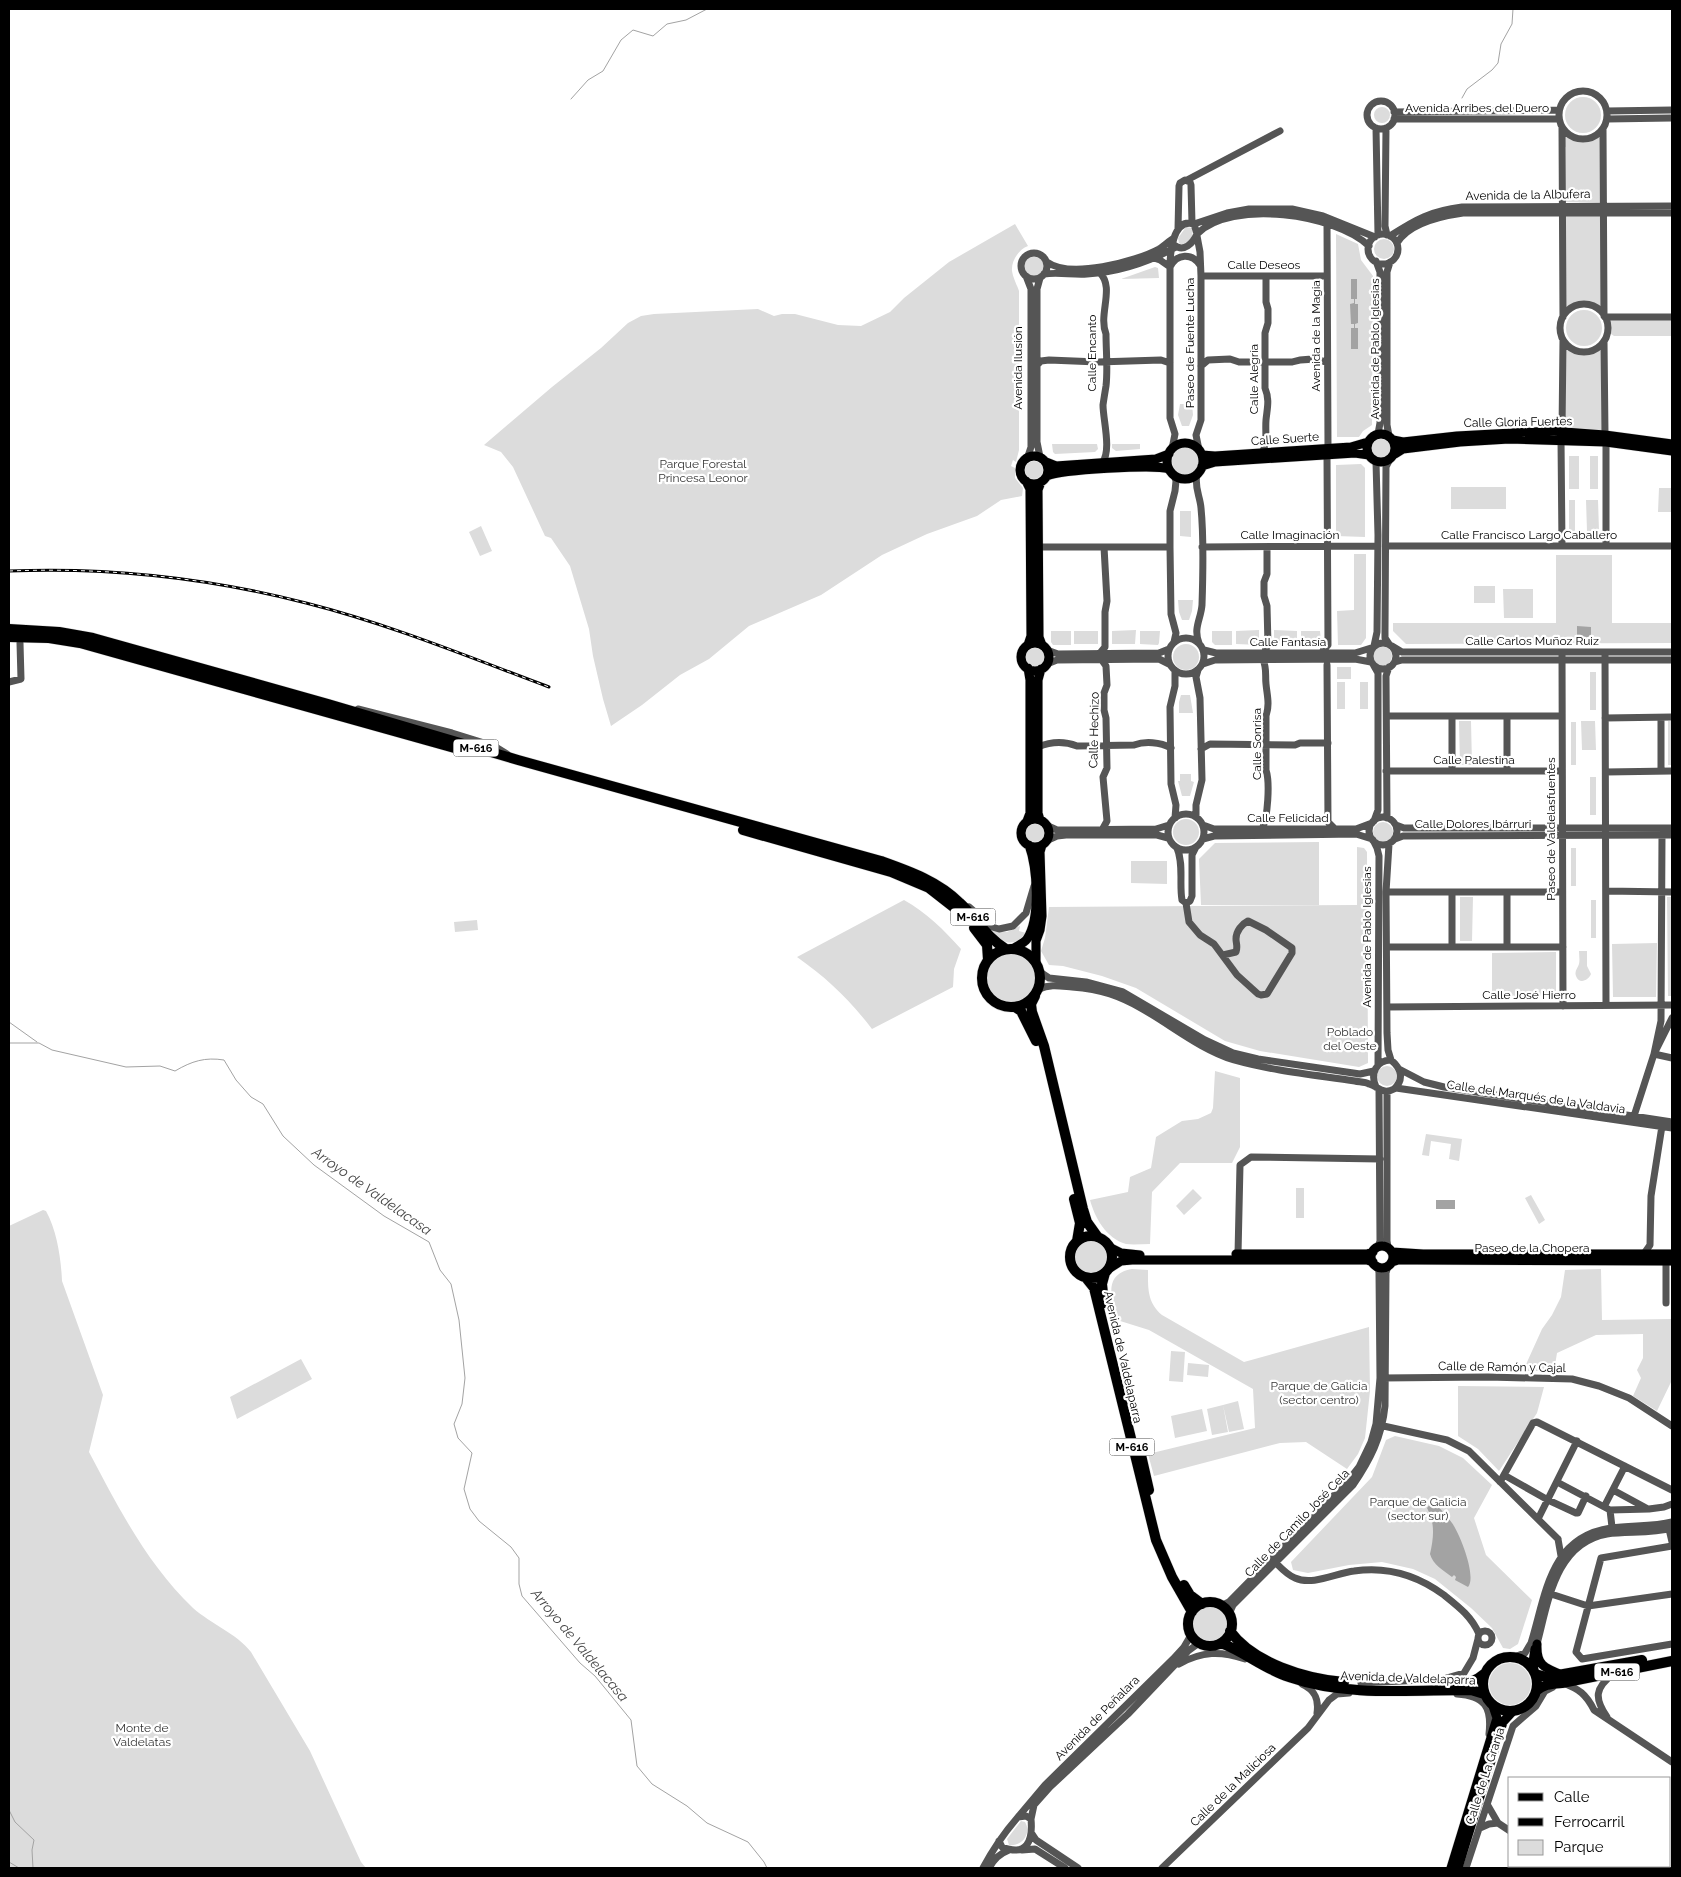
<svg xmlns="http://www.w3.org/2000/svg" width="1681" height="1877" font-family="Raleway,sans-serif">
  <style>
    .green { fill: #dcdcdc }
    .water { fill: #a3a3a3 }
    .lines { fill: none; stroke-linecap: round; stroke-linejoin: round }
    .stream { stroke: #a3a3a3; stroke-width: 1 }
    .major-casing { stroke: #dbdbdb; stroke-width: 10 }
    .highway-casing { stroke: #dbdbdb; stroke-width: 11 }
    .minor { stroke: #555; stroke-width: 7 }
    .major { stroke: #000; stroke-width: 9 }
    .highway { stroke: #000; stroke-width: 10 }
    .rail-casing { stroke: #000; stroke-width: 3 }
    .rail { stroke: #fff; stroke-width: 1; stroke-dasharray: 4; stroke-linecap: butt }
    .labels { text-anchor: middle; stroke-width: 4.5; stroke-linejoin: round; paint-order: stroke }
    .shield { fill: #fff; stroke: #4c4c4c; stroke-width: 1 }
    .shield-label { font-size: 11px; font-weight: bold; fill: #000 }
    .street-label { font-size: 12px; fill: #000; stroke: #fff }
    .park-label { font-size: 12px; fill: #333; stroke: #fff }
    .water-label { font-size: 14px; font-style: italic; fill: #444; stroke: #fff }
  </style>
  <rect width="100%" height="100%" fill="#fff"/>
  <path class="green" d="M1565 115a18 18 0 1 1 36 0a18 18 0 1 1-36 0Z
    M1374 115a8 8 0 1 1 16 0a8 8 0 1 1-16 0Z
    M1564,133C1575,142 1591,144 1602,133L1601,203L1564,202V192H1566V147H1564Z
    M1565,215H1603L1602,310C1590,301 1576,300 1564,311Z
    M1015,224L1028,246C1019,249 1011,261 1012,271C1013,278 1017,285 1019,291V450L1016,462L1013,460L1011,466L1015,468V478L1023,488L1022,496L1001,500L977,516L927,534L882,555L821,595L749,626L709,659L680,675L642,705L611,726L603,699L593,656L589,629L570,566L551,538L545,536L513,467L501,452L484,445L552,387L601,348L628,323L641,316L654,314L758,309L774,316L782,314H795L838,325L861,326L890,312L904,298L949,262Z
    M1186,227L1192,228C1194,236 1190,243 1182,245L1179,243L1178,238Z
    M1336,234L1358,244L1361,260L1373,276L1372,425L1363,431L1359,437H1337Z
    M1374 249a10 10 0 1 1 20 0a10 10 0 1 1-20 0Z
    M1024 266a10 10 0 1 1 20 0a10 10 0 1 1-20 0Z
    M1155,267L1158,268L1159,278L1121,279Z
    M1566 328a18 18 0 1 1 36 0a18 18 0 1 1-36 0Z
    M1610,320H1672V336H1614L1611,334Z
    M1564,346C1576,357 1590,356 1602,346L1601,372L1602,431L1565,429L1566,361Z
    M1180,404H1192L1193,415L1189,426H1182L1178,415Z
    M1371 448a10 10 0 1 1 20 0a10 10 0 1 1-20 0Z
    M1052,444H1097L1098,449L1095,452L1055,454L1053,452Z
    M1112,444H1140V449L1116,451L1112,448Z
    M1172 461a14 14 0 1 1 28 0a14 14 0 1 1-28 0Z
    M1569,456H1579V489H1569Z
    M1590,456H1598V489H1590Z
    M1025 470a9 9 0 1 1 18 0a9 9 0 1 1-18 0Z
    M1361,464L1365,468V537L1336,536V465Z
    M1451,487H1506V509H1451Z
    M1659,488H1672V512H1658Z
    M1569,500H1575V531H1569Z
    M1586,500H1598L1599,531H1587Z
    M1180,511H1191V537L1180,536Z
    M481,526L492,551L480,556L469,532Z
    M1354,554H1366V638L1361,645H1338L1337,611L1354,610Z
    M1556,555H1612V623H1672V643L1406,644L1393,631V623H1556Z
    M1474,586H1495V603H1474Z
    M1503,589H1533V618H1504Z
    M1178,600H1193L1192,611L1189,620H1182L1179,612Z
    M1136,630L1135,644H1112V631Z
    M1259,630V645L1236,644V631Z
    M1274,630L1297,631V644H1274Z
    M1051,631H1071V645H1053L1051,642Z
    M1074,631H1098V644H1074Z
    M1140,631H1160L1159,643L1158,645L1140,644Z
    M1212,631H1232V645H1215L1212,642Z
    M1301,631H1320L1321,642L1319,645L1301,644Z
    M1173 657a13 13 0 1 1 26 0a13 13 0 1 1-26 0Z
    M1372 656a10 10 0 1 1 20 0a10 10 0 1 1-20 0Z
    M1025 657a10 10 0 1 1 20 0a10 10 0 1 1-20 0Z
    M1337,667H1351V679H1337Z
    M1590,672H1596V710H1590Z
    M1337,682H1345V709H1337Z
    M1360,682H1368V709H1360Z
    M1181,695H1190L1193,713H1179V702Z
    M1459,721H1471L1472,765H1460Z
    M1581,721H1595L1596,750H1582Z
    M1668,721H1672V765H1668Z
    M1571,722H1576V765H1571Z
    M1180,774H1191V781L1194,782L1190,796H1182L1178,781H1180Z
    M1590,777H1596V815H1590Z
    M1173 832a13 13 0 1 1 26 0a13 13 0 1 1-26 0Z
    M1373 832a10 10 0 1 1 20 0a10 10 0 1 1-20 0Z
    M1025 832a10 10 0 1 1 20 0a10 10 0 1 1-20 0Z
    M1319,842V905H1201L1199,859L1215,843Z
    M1357,847L1364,848L1367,852L1368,1063L1359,1067L1260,1051L1225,1041L1136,988L1102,976L1063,966L1049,965L1041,951L1045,938L1049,907L1357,905Z
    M1571,848H1576V886H1571Z
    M1131,861H1167V884L1131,883Z
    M1460,897H1473L1472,941H1460Z
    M1667,897H1672V996H1668Z
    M904,900C927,913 944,930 961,949L954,969L953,987L872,1029C849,999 828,979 797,957Z
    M1591,900H1596V938H1591Z
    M477,920L478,930L455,932L454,922Z
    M1020,926L1019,931L1026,933C1014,948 1003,944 991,931L1007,932Z
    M1657,943L1656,997H1613L1612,944Z
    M1579,951H1587V966L1591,974C1589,980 1579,985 1576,976C1574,971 1578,968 1579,964C1580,960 1579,955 1579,951Z
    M986 977a25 25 0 1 1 50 0a25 25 0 1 1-50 0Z
    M1556,952V996H1492V953Z
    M1377 1076a10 10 0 1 1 20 0a10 10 0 1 1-20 0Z
    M1215,1071L1240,1078V1147L1232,1163H1180L1152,1192L1150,1244C1142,1244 1133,1245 1126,1244C1106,1238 1095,1218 1090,1200L1128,1192L1130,1177L1151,1168L1156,1137L1182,1121L1198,1119L1211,1113L1213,1108Z
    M1426,1134L1462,1139L1459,1161L1449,1159L1451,1144L1431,1141L1429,1156L1422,1155Z
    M1296,1188H1304V1218H1296Z
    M1193,1189L1202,1198L1184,1215L1176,1206Z
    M1531,1195L1545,1220L1539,1224L1525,1198Z
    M43,1210L46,1211C57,1231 61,1258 62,1281L103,1395L89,1452C118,1507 147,1564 193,1608C211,1624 236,1633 251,1652L310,1751L361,1862L366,1868H9V1226Z
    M1074 1257a17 17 0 1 1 34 0a17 17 0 1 1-34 0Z
    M1132,1269L1148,1270C1148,1288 1147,1302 1162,1315L1244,1362L1369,1327L1370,1391L1365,1438L1358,1454L1347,1469L1306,1442L1280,1443L1154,1476L1148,1454L1255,1428L1253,1389L1149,1330L1117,1320C1112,1300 1102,1274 1132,1269Z
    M1601,1269L1602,1320L1672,1319V1380L1657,1411L1633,1396L1641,1378L1637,1370L1643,1358V1334L1596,1335L1557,1353L1554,1371H1523L1542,1329L1552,1315L1561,1297L1565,1270Z
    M1171,1351L1185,1352L1183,1382L1169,1381Z
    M301,1359L312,1379L237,1419L230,1397Z
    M1188,1363L1209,1365L1208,1377L1187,1375Z
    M1458,1386L1544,1387L1537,1413L1499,1471L1478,1449L1458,1436Z
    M1238,1401L1244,1429L1229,1432L1223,1405Z
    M1223,1405L1228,1432L1212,1435L1207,1409Z
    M1202,1409L1207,1431L1175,1438L1171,1416Z
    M1395,1436L1439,1446L1463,1458L1492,1485L1474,1518L1486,1555L1532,1600L1518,1644L1510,1649L1503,1648L1492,1628L1471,1608L1435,1579L1413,1569L1382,1562L1349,1565L1308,1573L1293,1570L1291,1562L1372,1477L1386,1440Z
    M1192 1624a18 18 0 1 1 36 0a18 18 0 1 1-36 0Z
    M1489 1684a21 21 0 1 1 42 0a21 21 0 1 1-42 0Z
    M1021,1821L1025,1822C1032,1833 1022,1847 1009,1845L1007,1839Z"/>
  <path class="water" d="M1351,279H1357V299H1355V304H1358V323L1355,324V328H1358V349H1351V328H1354V324H1351L1350,304L1354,303V299H1351Z
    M1577,626L1591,627V641H1577Z
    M1436,1200H1455V1209H1436Z
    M1431,1503L1432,1505H1437C1442,1511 1448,1517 1452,1523C1460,1534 1477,1577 1468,1587L1455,1580L1456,1577L1454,1575L1452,1577C1443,1570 1433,1565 1430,1554C1434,1537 1435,1522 1427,1508Z"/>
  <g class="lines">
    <path class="stream" d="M1462,98L1467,89L1492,70L1498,63L1501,44L1512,24L1513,9
      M571,99L588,80L603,71L621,40L633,30L653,36L667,24L686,20L707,9
      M9,1022L37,1042
      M9,1043H39L52,1050L126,1067L160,1066L175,1071C192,1061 205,1057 224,1060L236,1080L251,1097L263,1104L283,1136L314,1165L384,1216L429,1242L440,1270L451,1284L459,1320L465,1378L462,1404L454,1424L458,1438L472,1453L464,1489L470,1509L479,1521L511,1547L519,1558V1584L522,1596L580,1663L595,1676L631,1720L637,1766L652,1784L687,1806L707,1823L748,1842L764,1862L767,1868
      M9,1810L15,1822L34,1840L32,1850L33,1868
      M9,1862L19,1868"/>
    <defs>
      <path id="major" d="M1367 448a14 14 0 1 1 28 0a14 14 0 1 1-28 0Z
        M1393,440L1403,442L1457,436L1551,431L1605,435L1672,444
        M1167 461a18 18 0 1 1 36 0a18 18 0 1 1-36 0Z
        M1395,454L1403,449L1460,442L1509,439L1606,442L1672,451
        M1202,455L1215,456L1351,447L1368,442
        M1020 470a14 14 0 1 1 28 0a14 14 0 1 1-28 0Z
        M1046,462L1056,466L1156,459L1169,454
        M1202,466L1215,462L1355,453L1369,455
        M1047,476C1060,470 1155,464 1169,469
        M1026,481L1030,489L1031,636L1028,645
        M1041,482L1038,490L1039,637L1042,645
        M1021 657a14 14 0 1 1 28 0a14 14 0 1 1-28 0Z
        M1021 833a14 14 0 1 1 28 0a14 14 0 1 1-28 0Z
        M1040,820L1038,813V680L1041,669
        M1027,821L1030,813V680L1028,668
        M1014,948C1019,945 1024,943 1027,939C1041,918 1037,867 1029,845
        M1036,961V941L1040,930L1042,916L1040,852L1042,845
        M1371 1257a11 11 0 1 1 22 0a11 11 0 1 1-22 0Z
        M1111,1248L1121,1253L1140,1255
        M1392,1252L1423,1254H1672
        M1236,1254H1367L1373,1252
        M1392,1262L1398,1260H1417L1672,1261
        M1110,1268L1121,1261L1132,1260H1367L1373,1262
        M1537,1644C1536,1665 1544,1668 1562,1675
        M1534,1671L1533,1662L1535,1649
        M1451,1868L1497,1718L1493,1706
        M1458,1868L1503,1722L1513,1711"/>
      <path id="highway" d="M9,629L59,632L93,638L328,704L518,760L881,861C909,871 938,881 960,903C976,918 987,938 1006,949
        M9,637L49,638L80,643L458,749
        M743,830L891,872L929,888L961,913
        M974,928L987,945L988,960
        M982 978a29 29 0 1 1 58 0a29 29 0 1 1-58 0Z
        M1035,996L1031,1004L1032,1012L1044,1046L1083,1209L1087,1222L1097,1236
        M1015,1007L1021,1011L1036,1041
        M1074,1199L1080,1223L1077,1241
        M1070 1257a21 21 0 1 1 42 0a21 21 0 1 1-42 0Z
        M1086,1278L1094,1288L1156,1540L1172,1577L1192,1612
        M1104,1303L1102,1284L1105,1273
        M1139,1446L1149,1490
        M1184,1585L1190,1595L1202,1604
        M1188 1624a22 22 0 1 1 44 0a22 22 0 1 1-44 0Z
        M1230,1631C1253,1663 1306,1679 1344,1682
        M1221,1643C1245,1652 1264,1669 1289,1677C1346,1697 1411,1690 1471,1690L1484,1694
        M1483 1684a27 27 0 1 1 54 0a27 27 0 1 1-54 0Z
        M1535,1674L1547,1677L1642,1660
        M1453,1684C1466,1683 1474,1683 1484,1674
        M1536,1691C1544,1684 1551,1684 1562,1683L1672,1661"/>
    </defs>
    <use href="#major" class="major-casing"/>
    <use href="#highway" class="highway-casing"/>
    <path class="minor" d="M1559 115a24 24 0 1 1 48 0a24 24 0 1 1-48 0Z
      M1367 115a14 14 0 1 1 28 0a14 14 0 1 1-28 0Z
      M1607,111L1672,110
      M1394,112L1559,110
      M1394,119H1559
      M1607,119L1672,118
      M1562,127L1563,317
      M1376,128L1378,235
      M1386,128L1385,226L1387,235
      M1603,129L1604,316
      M1187,180L1280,131
      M1327,223L1328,448
      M1194,224L1227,213L1249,209H1292L1323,216L1375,237
      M1178,229L1179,186L1180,183L1185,180L1190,182L1191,185L1192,223
      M1197,234C1231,199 1336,214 1369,246
      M1368 249a15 15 0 1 1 30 0a15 15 0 1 1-30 0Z
      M1197,236L1200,252L1201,276V420L1196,435L1199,450
      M1390,236C1416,219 1431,211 1462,207L1672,206
      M1397,243C1409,223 1442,216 1463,213H1672
      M1021 266a13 13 0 1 1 26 0a13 13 0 1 1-26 0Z
      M1154,258L1160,260L1170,267V418L1175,434L1172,449
      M1376,261L1380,272V423L1378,434
      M1047,262C1070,279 1135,262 1159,249C1164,246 1169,241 1174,238
      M1170,267C1170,253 1173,217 1194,224L1197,234C1193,243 1184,253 1174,245
      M1170,267C1177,253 1192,253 1200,265
      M1100,273C1115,288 1098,314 1106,334C1106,351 1108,369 1106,386C1105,392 1104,398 1103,405C1103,420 1112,451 1102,463
      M1044,274C1058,272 1073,275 1087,274C1119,272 1149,262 1176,247
      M1026,276L1031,289V447L1027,459
      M1201,276H1327
      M1560 328a24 24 0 1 1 48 0a24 24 0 1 1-48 0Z
      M1605,317H1672
      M1604,341L1605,435
      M1037,365L1041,361L1049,360L1098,362L1161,360L1170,363
      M1201,366L1208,360L1230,359L1239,362H1292C1304,358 1316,359 1327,362
      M1562,432L1563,340
      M1389,436L1387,425V272L1390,262
      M1561,439L1562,546
      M1606,442V546
      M1262,453C1268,442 1265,432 1266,420C1267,409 1270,400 1265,388V333L1268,323V309L1266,302V276
      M1040,457L1037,442V289L1040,278
      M1389,461L1386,467L1385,631V638L1389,644
      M1197,474C1194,487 1200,496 1201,508C1204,538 1203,575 1202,605C1201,619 1193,628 1199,643
      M1174,475L1176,481L1175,491L1170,511V547L1171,614L1176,633L1174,642
      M1386,546H1672
      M1039,547H1170
      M1202,547L1378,546
      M1168 656a18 18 0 1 1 36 0a18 18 0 1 1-36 0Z
      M1370 656a13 13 0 1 1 26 0a13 13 0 1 1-26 0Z
      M1374,646L1377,632L1378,535L1376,462
      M1392,646L1402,652H1672
      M1047,650L1058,654L1159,653L1169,649
      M1204,650L1216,653H1355L1371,648
      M1562,652L1563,1006
      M1605,652L1606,1005
      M1100,653L1105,647V612L1107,601L1104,547
      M1264,653L1268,645L1267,606L1264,596V582L1267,574V547
      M1321,653L1328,645L1327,455
      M1101,659L1106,666L1107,685L1104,693V710L1106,718L1107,768L1103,777L1107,821L1102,830
      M1395,662L1402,660H1672
      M1047,664L1057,660L1159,659L1169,664
      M1203,664L1215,660L1355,659L1371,662
      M1327,665L1328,822L1335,829
      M9,682L21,679L20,643
      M358,709L452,733L494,746L507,754
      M1387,716H1562
      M1452,716V771
      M1507,716V771
      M1605,718L1672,717
      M1661,718V771
      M1038,747C1050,742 1064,741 1077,746L1134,745C1145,741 1160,742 1171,748
      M1201,749L1210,744L1295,745L1300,743H1328
      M1386,771H1562
      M1606,772L1672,771
      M1168 832a18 18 0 1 1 36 0a18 18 0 1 1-36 0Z
      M1196,817V805L1202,780L1200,698L1196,677L1198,670
      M1369 831a14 14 0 1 1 28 0a14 14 0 1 1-28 0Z
      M1175,818L1176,805L1171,784L1170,707L1175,686V671
      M1387,818L1386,676L1389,667
      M1374,821L1378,810V673L1374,666
      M1046,825L1057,830L1156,829L1169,825
      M1203,825L1214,829H1356L1372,823
      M1396,825L1404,828H1672
      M1262,829C1268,818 1270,782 1266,770V716C1270,704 1267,695 1266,684C1265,675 1267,668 1263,660
      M1203,839L1214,836L1356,834L1372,839
      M1395,839L1403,836L1672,835
      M1373,840L1377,848L1379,856L1378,1065
      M1046,841L1057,836L1066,835H1157L1168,838
      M1389,844L1386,892L1387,1033L1388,1050L1391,1060
      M1177,848C1184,864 1179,884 1182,900L1186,903
      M1606,891L1672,892
      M1386,892H1562
      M1452,892V947
      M1507,892V947
      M1186,903L1189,922L1200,935L1214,944L1237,975L1258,994L1261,995L1267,994L1292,953V948L1266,930L1248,921C1242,924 1236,931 1236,939C1236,944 1238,946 1236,952L1223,955
      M1186,903L1190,901L1192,896V855L1195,849
      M969,907L992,927L999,929L1013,926L1026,913L1034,886
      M1387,947H1563
      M1040,972L1049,978L1086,982L1123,992L1205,1040L1233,1053L1258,1059L1360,1074L1374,1071
      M1039,989C1050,984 1060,986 1072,987C1085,988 1098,990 1110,994C1155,1009 1189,1046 1234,1060C1273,1071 1315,1075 1355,1081C1359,1082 1365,1082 1369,1084C1379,1087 1383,1095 1394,1089C1404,1080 1402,1069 1391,1060C1376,1060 1370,1074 1376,1087
      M1387,1007L1672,1005
      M1654,1054L1661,1021L1662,835
      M1654,1054L1672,1058
      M1399,1069L1424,1082L1444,1087L1672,1122
      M1396,1088L1672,1128
      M1387,1092V1241L1388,1247
      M1634,1116L1654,1054L1672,1018
      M1378,1247L1380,1241L1379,1089
      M1238,1254L1240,1165L1251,1157L1380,1159
      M1643,1255L1650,1245L1651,1196L1662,1126
      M1666,1303V1261
      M1382,1378L1488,1377L1572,1379L1599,1386L1629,1398L1672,1426
      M1379,1425L1447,1440L1469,1451L1558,1539
      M1504,1475L1548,1500L1576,1513H1578L1586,1496
      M1500,1482L1533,1423L1537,1422L1672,1490
      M1557,1482L1610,1510L1649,1509L1664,1507L1672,1504
      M1613,1490L1648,1509
      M1605,1505L1625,1466
      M1610,1510L1612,1527
      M1538,1519L1577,1441
      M1669,1529L1672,1542
      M1558,1539L1561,1556
      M1672,1546L1601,1558L1576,1652L1582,1659L1672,1644
      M1274,1561C1280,1567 1287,1575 1295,1578C1313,1586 1336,1573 1354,1571C1388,1566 1417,1575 1444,1595C1459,1607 1472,1617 1479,1634
      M1551,1594L1588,1606L1672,1594
      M1221,1606L1229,1602L1348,1481L1359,1467L1371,1442L1376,1424L1380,1378L1379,1273L1378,1266
      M1229,1614L1233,1605L1353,1485C1370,1460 1382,1437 1385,1406L1386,1273L1388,1266
      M1478 1638a7 7 0 1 1 14 0a7 7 0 1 1-14 0Z
      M1537,1644C1548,1603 1555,1543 1607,1534C1628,1531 1651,1534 1672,1528
      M1514,1657L1525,1653L1531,1643C1546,1595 1549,1537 1611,1528C1631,1525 1653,1527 1672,1522
      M1179,1664C1202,1651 1221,1651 1245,1659
      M1361,1683L1443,1679L1464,1673L1473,1658L1478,1639
      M1563,1683C1579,1689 1586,1694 1594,1710L1672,1762
      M1302,1684C1315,1690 1319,1699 1317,1713
      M1457,1694C1485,1696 1492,1707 1489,1734
      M1607,1717C1594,1698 1595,1688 1613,1674
      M1487,1804L1498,1823L1510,1831
      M1018,1817L1045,1785L1173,1659L1184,1647L1191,1635
      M1031,1819L1034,1805L1050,1787L1128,1714L1188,1651L1199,1643
      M1480,1828L1489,1824L1498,1823
      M1032,1834L1036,1840L1078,1868
      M1022,1850L1035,1849L1065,1868
      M1565,1866L1569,1868
      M983,1868C993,1849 1004,1833 1018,1817L1026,1816L1031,1819C1033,1841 1027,1857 1002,1847L999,1841
      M989,1868C994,1859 999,1854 1009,1850
      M1162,1868L1308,1728L1329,1700L1337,1694L1349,1693
      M1466,1868L1513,1726L1536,1706L1545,1691L1553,1687"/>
    <use href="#major" class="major"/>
    <use href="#highway" class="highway"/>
    <defs>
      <path id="rail" d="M9,571C109,567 209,578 306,603C389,624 469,657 549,687"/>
    </defs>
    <use href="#rail" class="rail-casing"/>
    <use href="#rail" class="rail"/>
  </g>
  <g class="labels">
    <g class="shield">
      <rect x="453.5" y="739.5" width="45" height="17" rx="4"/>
      <rect x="950.5" y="908.5" width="45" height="17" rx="4"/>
      <rect x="1109.5" y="1438.5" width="45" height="17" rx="4"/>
      <rect x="1594.5" y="1663.5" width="45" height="17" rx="4"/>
    </g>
    <g class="shield-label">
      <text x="476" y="752">M-616</text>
      <text x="973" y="921">M-616</text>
      <text x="1132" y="1451">M-616</text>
      <text x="1617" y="1676">M-616</text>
    </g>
    <g class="street-label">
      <text x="1477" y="112">Avenida Arribes del Duero</text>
      <text transform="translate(1528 195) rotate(-1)" y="4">Avenida de la Albufera</text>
      <text x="1264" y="269">Calle Deseos</text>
      <text transform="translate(1316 336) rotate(-90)" y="4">Avenida de la Magia</text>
      <text transform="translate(1190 343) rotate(-90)" y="4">Paseo de Fuente Lucha</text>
      <text transform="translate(1375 349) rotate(-90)" y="4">Avenida de Pablo Iglesias</text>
      <text transform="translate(1092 353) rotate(-90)" y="4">Calle Encanto</text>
      <text transform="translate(1018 368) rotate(-90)" y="4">Avenida Ilusión</text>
      <text transform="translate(1254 379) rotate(-90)" y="4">Calle Alegría</text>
      <text transform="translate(1518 422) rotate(-1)" y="4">Calle Gloria Fuertes</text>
      <text transform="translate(1285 439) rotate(-4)" y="4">Calle Suerte</text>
      <text x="1290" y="539">Calle Imaginación</text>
      <text x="1529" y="539">Calle Francisco Largo Caballero</text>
      <text x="1532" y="645">Calle Carlos Muñoz Ruiz</text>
      <text x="1288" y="646">Calle Fantasía</text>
      <text transform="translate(1094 730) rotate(-89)" y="4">Calle Hechizo</text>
      <text transform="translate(1257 744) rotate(-90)" y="4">Calle Sonrisa</text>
      <text x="1474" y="764">Calle Palestina</text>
      <text x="1288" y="822">Calle Felicidad</text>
      <text x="1473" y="828">Calle Dolores Ibárruri</text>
      <text transform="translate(1551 829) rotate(-90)" y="4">Paseo de Valdelasfuentes</text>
      <text transform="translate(1367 937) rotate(-90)" y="4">Avenida de Pablo Iglesias</text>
      <text x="1529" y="999">Calle José Hierro</text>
      <text transform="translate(1536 1097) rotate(8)" y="4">Calle del Marqués de la Valdavia</text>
      <text x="1532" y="1252">Paseo de la Chopera</text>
      <text transform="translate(1123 1357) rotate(77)" y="4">Avenida de Valdelaparra</text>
      <text transform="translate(1502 1367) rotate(1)" y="4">Calle de Ramón y Cajal</text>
      <text transform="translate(1297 1523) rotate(-46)" y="4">Calle de Camilo José Cela</text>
      <text transform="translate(1408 1678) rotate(2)" y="4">Avenida de Valdelaparra</text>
      <text transform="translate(1097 1718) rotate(-45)" y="4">Avenida de Peñalara</text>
      <text transform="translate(1485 1776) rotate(-72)" y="4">Calle de La Granja</text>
      <text transform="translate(1233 1785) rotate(-44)" y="4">Calle de la Maliciosa</text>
    </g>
    <g class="park-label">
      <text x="703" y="468">Parque Forestal<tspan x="703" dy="14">Princesa Leonor</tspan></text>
      <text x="1350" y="1036">Poblado<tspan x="1350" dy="14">del Oeste</tspan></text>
      <text x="1319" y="1390">Parque de Galicia<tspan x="1319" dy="14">(sector centro)</tspan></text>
      <text x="1418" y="1506">Parque de Galicia<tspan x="1418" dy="14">(sector sur)</tspan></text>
      <text x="142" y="1732">Monte de<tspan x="142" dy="14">Valdelatas</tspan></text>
    </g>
    <g class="water-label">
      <text transform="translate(372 1191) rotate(35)" y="5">Arroyo de Valdelacasa</text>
      <text transform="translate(580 1645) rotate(50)" y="5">Arroyo de Valdelacasa</text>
    </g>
  </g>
  <rect width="1681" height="1877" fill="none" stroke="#000000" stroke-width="20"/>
  <rect x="1508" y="1777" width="162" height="90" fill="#ffffff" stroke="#999999"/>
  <rect x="1518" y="1793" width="25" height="8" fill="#000000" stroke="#999999"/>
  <text x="1554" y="1802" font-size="15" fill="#000000">Calle</text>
  <rect x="1518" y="1818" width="25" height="8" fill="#000000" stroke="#999999"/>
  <text x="1554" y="1827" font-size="15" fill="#000000">Ferrocarril</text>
  <rect x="1518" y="1840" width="25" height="15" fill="#dcdcdc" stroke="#999999"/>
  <text x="1554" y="1852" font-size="15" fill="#000000">Parque</text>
</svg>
